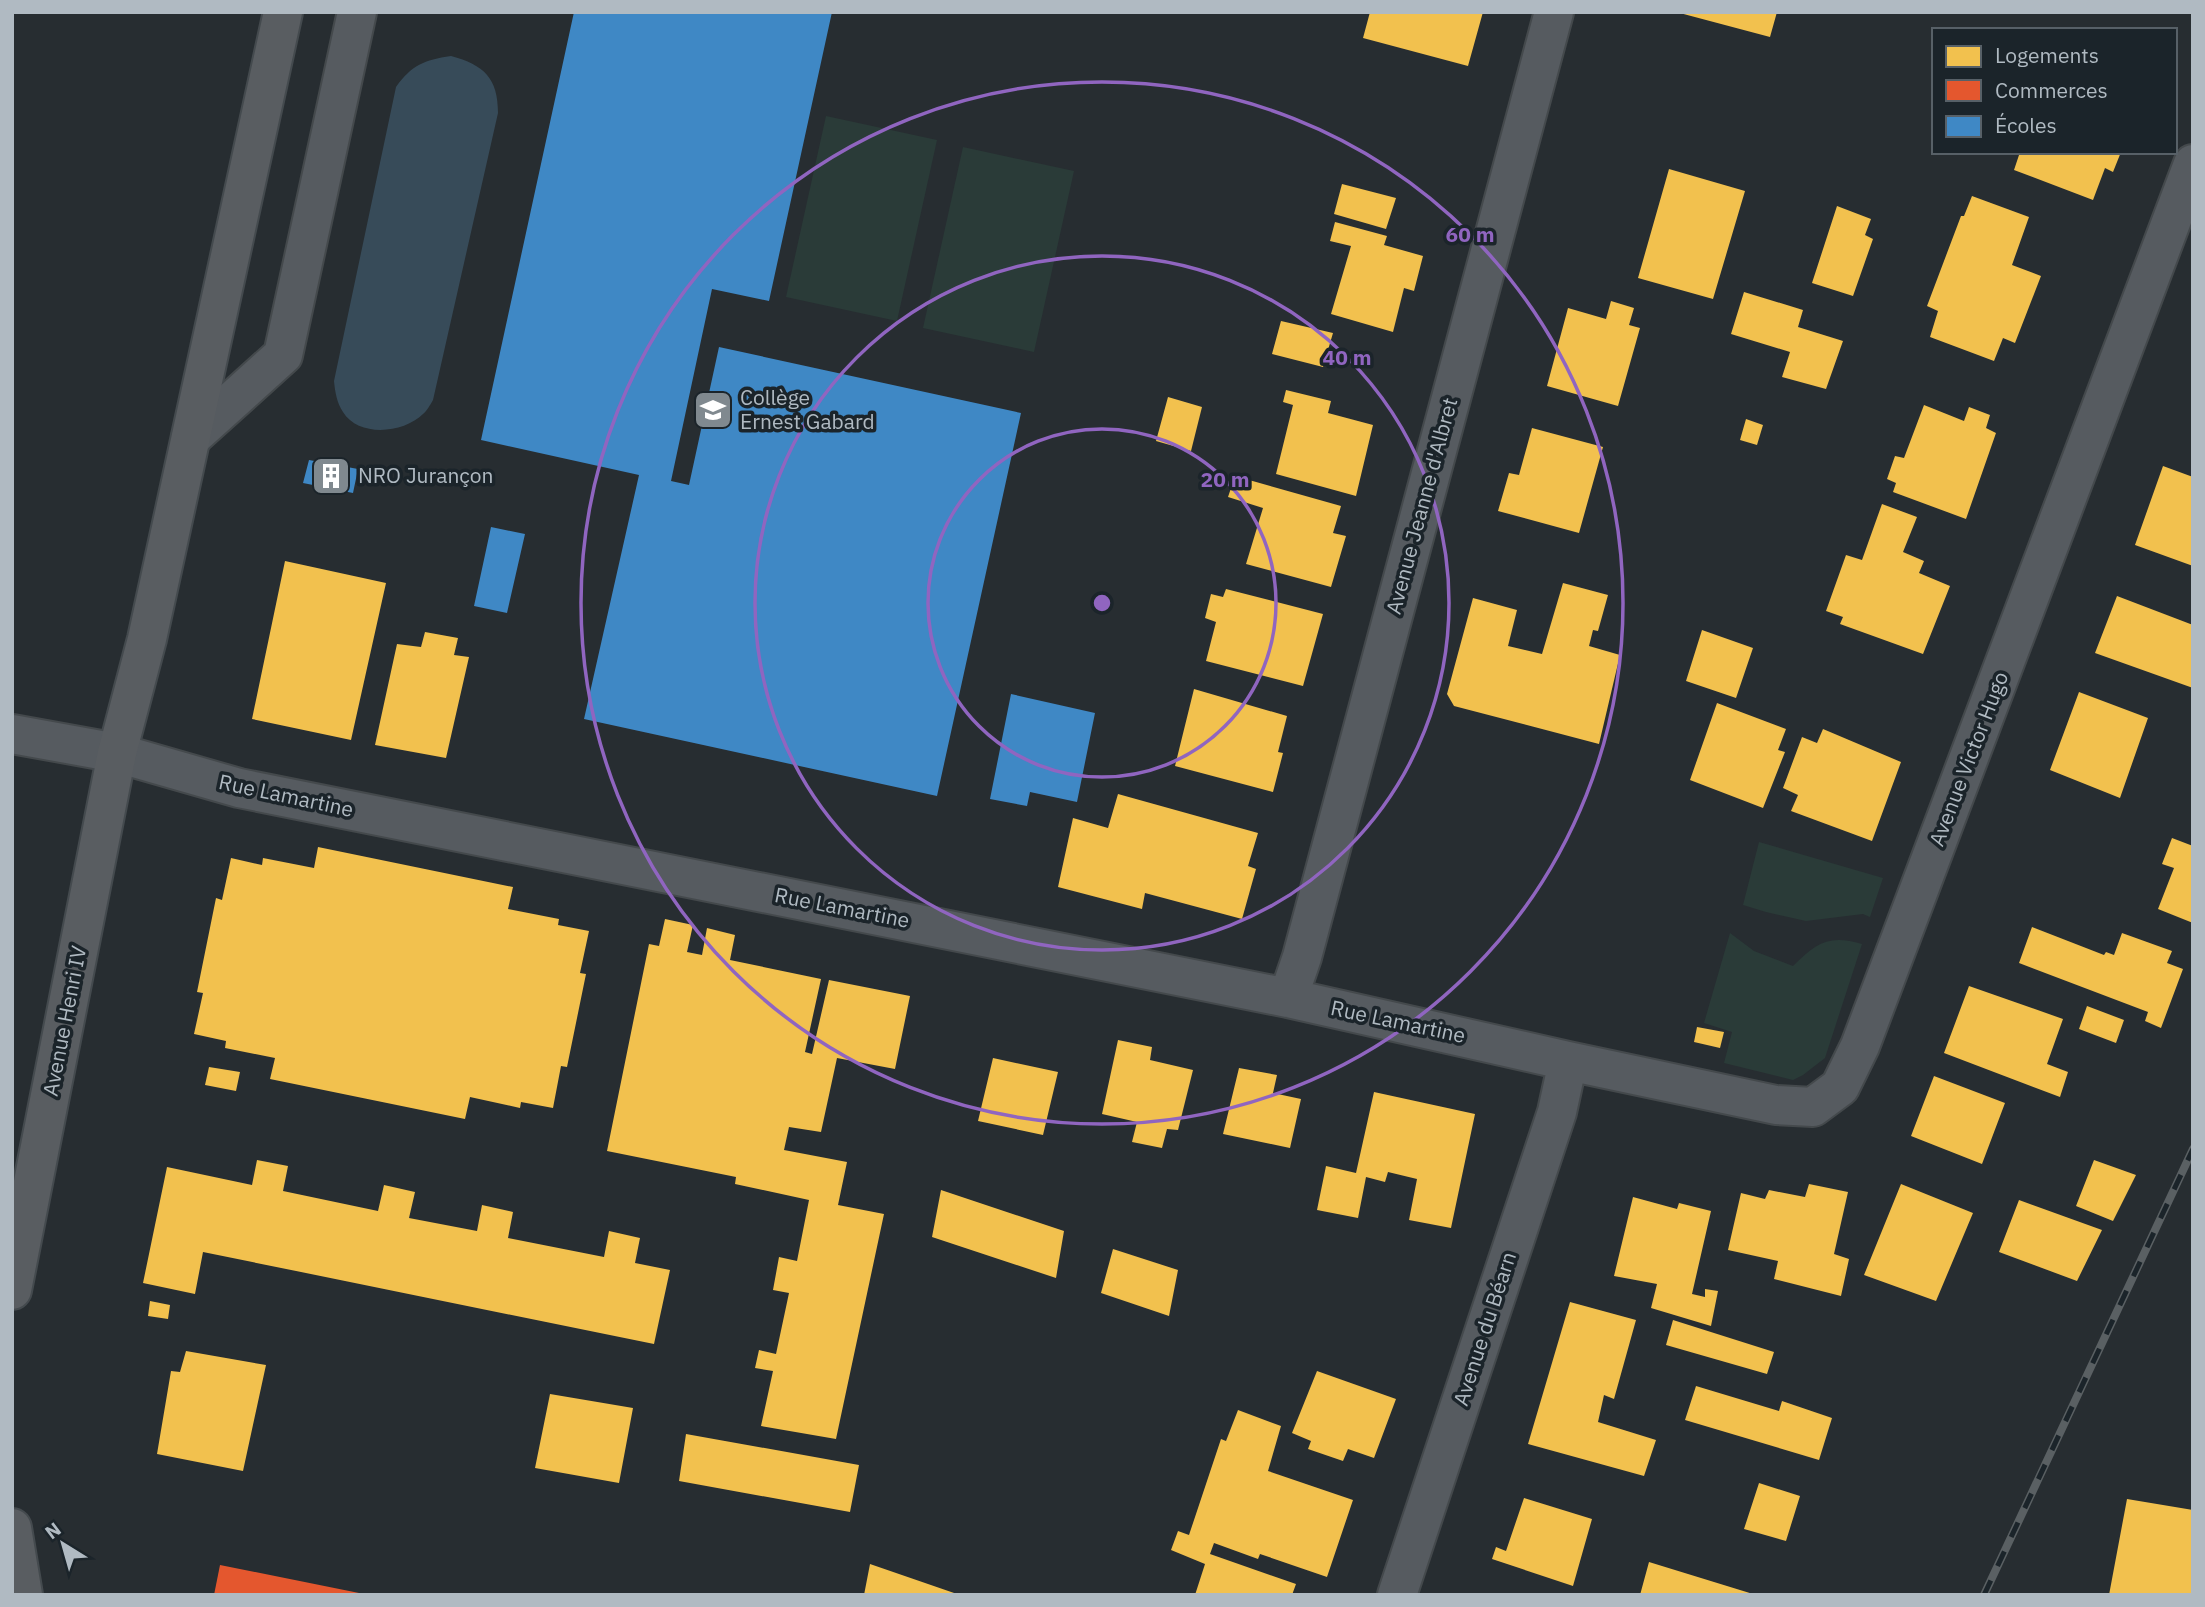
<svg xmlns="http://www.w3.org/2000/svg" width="2205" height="1607" font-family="'IBM Plex Sans',sans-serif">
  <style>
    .green { fill: #2a3b38 }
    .water { fill: #374b59 }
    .homes { fill: #f2c14e }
    .shops { fill: #e4572e }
    .schools { fill: #3f88c5 }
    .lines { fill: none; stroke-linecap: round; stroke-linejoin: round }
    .minor-casing { stroke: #44494c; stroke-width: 42 }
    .major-casing { stroke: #444a4e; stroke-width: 42 }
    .minor { stroke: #565b60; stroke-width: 38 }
    .major { stroke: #595d61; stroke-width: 38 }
    .rail-casing { stroke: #5a6063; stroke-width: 8 }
    .rail { stroke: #1b242a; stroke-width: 5; stroke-dasharray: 16; stroke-linecap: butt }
    .ring { fill: none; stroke: #9065c0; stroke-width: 3.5 }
    .labels { text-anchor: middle; stroke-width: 7; stroke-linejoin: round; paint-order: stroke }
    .poi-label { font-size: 21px; fill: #b0bac2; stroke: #1b242a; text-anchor: start }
    .street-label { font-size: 21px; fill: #b0bac2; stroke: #1b242a }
    .centre { fill: #9065c0; stroke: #1b242a; stroke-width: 3.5 }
    .ring-label { font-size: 21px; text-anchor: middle; font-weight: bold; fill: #9065c0; stroke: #1b242a; stroke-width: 7; stroke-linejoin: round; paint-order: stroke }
  </style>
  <rect width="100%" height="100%" fill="#272d31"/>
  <path class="green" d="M826,116L937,140L897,321L786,297Z
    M963,147L1074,171L1034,352L923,328Z
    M1759,842L1883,878L1870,917L1863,914L1806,921L1766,912L1743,905Z
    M1730,933L1754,951L1793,966C1816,943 1829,934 1862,944L1825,1058L1803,1075L1793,1080L1724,1063L1732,1032L1704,1023Z"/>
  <path class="water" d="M451,56C484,65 498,78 498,113L433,400C430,405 427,411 423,414C404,433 359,438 343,412C337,403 335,392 334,381L396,87C412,65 424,60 451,56Z"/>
  <path class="homes" d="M1370,12L1389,14L1390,12H1483L1468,66L1363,38Z
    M1676,12H1777L1770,37Z
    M2020,152H2121L2113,172L2105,168L2093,200L2014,170Z
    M1669,169L1745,191L1713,299L1638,278Z
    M1342,184L1396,198L1386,229L1334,214Z
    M1972,196L2029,217L2012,265L2041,276L2015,343L2003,338L1994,361L1930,337L1938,311L1927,306L1961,216H1964Z
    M1837,206L1871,219L1865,235L1873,239L1853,296L1812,283Z
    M1335,222L1387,236L1384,245L1423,256L1414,291L1404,288L1393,332L1331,314L1351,246L1330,241Z
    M1744,292L1803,310L1798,327L1843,341L1826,389L1782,377L1790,352L1731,334Z
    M1611,301L1634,308L1629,325L1640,328L1618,406L1547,386L1568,308L1606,319Z
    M1281,321L1333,333L1323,367L1272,354Z
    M1286,390L1331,401L1328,413L1373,425L1356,496L1276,474L1293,405L1283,402Z
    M1168,397L1202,407L1191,451L1156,441Z
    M1924,405L1964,421L1969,407L1990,415L1986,428L1996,433L1966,519L1893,492L1896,483L1887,479L1895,456L1904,458Z
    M1746,419L1763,425L1757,445L1740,440Z
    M1532,428L1603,447L1579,533L1498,511L1509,473L1519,475Z
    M2163,466L2193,477V566L2135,545Z
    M1235,476L1341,506L1333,533L1346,536L1331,587L1246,564L1263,508L1228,497Z
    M1882,504L1917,517L1903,552L1924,561L1919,573L1950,586L1923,654L1840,624L1843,617L1826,611L1846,555L1862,560Z
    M285,561L386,583L351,740L252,719Z
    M1563,583L1608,595L1598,631L1593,630L1589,646L1620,655L1599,744L1454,706L1447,694L1473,598L1517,610L1508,646L1542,654Z
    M1226,589L1323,614L1303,686L1206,661L1216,622L1205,618L1211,594L1223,597Z
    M2117,596L2193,625V688L2095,653Z
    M1702,630L1753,648L1736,698L1686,681Z
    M425,632L458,638L454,655L469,657L446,758L375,745L397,644L421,647Z
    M1194,689L1287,716L1278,752L1283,753L1273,792L1175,766Z
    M2079,692L2148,718L2120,798L2050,770Z
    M1717,703L1786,729L1778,750L1785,752L1763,808L1690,780Z
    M1823,729L1901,762L1872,841L1791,811L1798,795L1783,788L1802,737L1817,743Z
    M1118,794L1258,833L1248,866L1256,869L1242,919L1145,893L1142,909L1058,887L1073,818L1108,828Z
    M2172,838L2193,846V923L2158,909L2174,868L2162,864Z
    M318,847L513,887L508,909L559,919L558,925L589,931L580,973L586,974L567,1067L561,1066L553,1108L521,1102L520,1108L470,1097L465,1119L270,1079L275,1058L225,1048L226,1041L194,1034L203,993L197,992L216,898L222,900L231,858L262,865L263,858L314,868Z
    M665,919L693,925L687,952L702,955L707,928L735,935L730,960L821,979L805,1052L812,1054L829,980L910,996L895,1069L837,1058L821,1132L789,1127L784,1150L847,1162L838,1205L884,1214L836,1439L761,1426L773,1371L755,1368L759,1350L776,1354L789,1293L773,1290L779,1257L797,1261L809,1200L735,1184L736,1177L607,1151L649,944L659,946Z
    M2032,927L2104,955L2106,952L2114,955L2122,933L2172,951L2167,963L2183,969L2161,1028L2145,1021L2148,1012L2019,963Z
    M1969,986L2063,1019L2047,1064L2068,1072L2060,1097L1944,1053Z
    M2087,1006L2124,1020L2116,1043L2079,1029Z
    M1697,1027L1724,1032L1720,1048L1694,1042Z
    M1118,1040L1152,1047L1150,1060L1193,1070L1178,1130L1167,1129L1162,1148L1132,1142L1137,1122L1102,1114Z
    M993,1058L1058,1072L1043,1135L978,1121Z
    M209,1067L240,1072L236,1091L205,1085Z
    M1239,1068L1277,1075L1273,1093L1301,1099L1290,1148L1223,1134Z
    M1934,1076L2005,1103L1982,1164L1911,1136Z
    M1374,1092L1475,1114L1451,1228L1409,1220L1417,1179L1388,1172L1385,1182L1366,1177L1358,1218L1317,1210L1326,1166L1356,1173Z
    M257,1160L288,1166L283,1191L378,1211L384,1185L415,1192L409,1218L477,1231L482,1205L513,1212L508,1238L604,1257L609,1231L640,1238L635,1263L670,1270L654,1344L203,1252L195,1294L143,1283L167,1167L252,1185Z
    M2094,1160L2136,1175L2113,1221L2076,1206Z
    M1809,1184L1848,1192L1834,1254L1849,1259L1841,1296L1774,1279L1778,1261L1728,1250L1741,1193L1765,1199L1769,1190L1805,1197Z
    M1901,1184L1973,1213L1936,1301L1864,1275Z
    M941,1190L1064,1231L1056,1278L932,1237Z
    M1633,1197L1677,1209L1679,1203L1711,1211L1692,1294L1705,1297V1289L1718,1291L1711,1326L1651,1308L1657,1284L1614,1276Z
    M2019,1200L2102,1230L2077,1281L1999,1252Z
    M1113,1249L1178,1270L1169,1316L1101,1293Z
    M150,1301L170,1305L168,1319L148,1316Z
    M1570,1302L1636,1320L1614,1399L1604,1395L1598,1422L1656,1440L1644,1476L1528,1444Z
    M1673,1320L1774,1352L1767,1374L1666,1345Z
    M186,1351L266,1365L243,1471L157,1454L171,1371L180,1372Z
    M1317,1371L1396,1399L1374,1458L1348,1449L1343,1461L1308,1449L1311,1441L1292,1433Z
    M1696,1386L1779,1411L1782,1401L1832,1418L1819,1460L1685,1420Z
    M550,1394L633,1408L619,1483L535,1468Z
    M1238,1410L1281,1426L1268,1471L1353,1500L1327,1577L1260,1554L1258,1559L1214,1543L1210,1554L1296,1584L1292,1595H1195L1205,1564L1171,1550L1178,1531L1189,1535L1221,1439L1226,1441Z
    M686,1434L859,1465L850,1512L679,1481Z
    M1759,1483L1800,1496L1786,1541L1744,1529Z
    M1524,1498L1592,1519L1573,1586L1492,1559L1496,1547L1506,1551Z
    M2127,1499L2193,1510V1595H2109Z
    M1649,1562L1753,1594L1752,1595H1640Z
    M870,1564L957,1594V1595H864Z"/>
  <path class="shops" d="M220,1565L364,1594V1595H214Z"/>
  <path class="schools" d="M574,12H832L769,301L712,289L671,481L689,485L719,347L1021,413L937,796L584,719L639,475L481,440Z
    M309,460L358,469L353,493L303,483Z
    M491,527L525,534L507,613L474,606Z
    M1011,694L1095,713L1077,802L1030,792L1027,806L990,799Z"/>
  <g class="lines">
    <defs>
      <path id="minor" d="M191,438L283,355L357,12
        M12,734L117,753L239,788L1288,998L1568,1061L1776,1105L1813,1107L1840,1087L1860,1046L2193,164
        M1288,998L1302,957L1554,12
        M1397,1595L1557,1112L1568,1061"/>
      <path id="major" d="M12,1290L117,753L147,639L283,12
        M12,1528L23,1595"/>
    </defs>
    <use href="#minor" class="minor-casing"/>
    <use href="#major" class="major-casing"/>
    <use href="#minor" class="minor"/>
    <use href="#major" class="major"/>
    <defs>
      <path id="rail" d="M1984,1595L2193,1149"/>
    </defs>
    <use href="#rail" class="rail-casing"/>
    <use href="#rail" class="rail"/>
  </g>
  <g class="ring">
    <circle cx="1102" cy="603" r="174"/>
    <circle cx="1102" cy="603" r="347"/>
    <circle cx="1102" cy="603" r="521"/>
  </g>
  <defs>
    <symbol id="school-square" viewBox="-11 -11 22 22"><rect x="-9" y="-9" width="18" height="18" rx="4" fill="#80898f" stroke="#1b242a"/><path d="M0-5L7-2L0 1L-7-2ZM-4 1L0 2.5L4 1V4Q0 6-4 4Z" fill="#fff"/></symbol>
    <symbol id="building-square" viewBox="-11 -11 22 22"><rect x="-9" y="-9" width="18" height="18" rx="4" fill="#80898f" stroke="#1b242a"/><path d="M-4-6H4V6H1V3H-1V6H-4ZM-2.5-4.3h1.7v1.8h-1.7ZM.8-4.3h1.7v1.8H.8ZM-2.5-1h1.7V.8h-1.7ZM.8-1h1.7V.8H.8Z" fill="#fff"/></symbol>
  </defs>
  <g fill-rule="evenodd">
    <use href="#school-square" x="691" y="388" width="44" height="44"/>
    <use href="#building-square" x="309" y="454" width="44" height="44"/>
  </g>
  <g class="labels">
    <g class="poi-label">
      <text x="740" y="405">Collège<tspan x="740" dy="24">Ernest Gabard</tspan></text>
      <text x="358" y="483">NRO Jurançon</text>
    </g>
    <g class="street-label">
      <text transform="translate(1422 506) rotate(-75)" y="7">Avenue Jeanne d'Albret</text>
      <text transform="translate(1969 759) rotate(-69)" y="7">Avenue Victor Hugo</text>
      <text transform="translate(286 796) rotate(12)" y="7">Rue Lamartine</text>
      <text transform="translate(842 908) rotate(11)" y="7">Rue Lamartine</text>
      <text transform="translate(65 1021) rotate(-79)" y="7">Avenue Henri IV</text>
      <text transform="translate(1398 1022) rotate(12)" y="7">Rue Lamartine</text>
      <text transform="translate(1485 1329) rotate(-72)" y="7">Avenue du Béarn</text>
    </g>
  </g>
  <circle cx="1102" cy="603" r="10" class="centre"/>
  <g class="ring-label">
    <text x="1470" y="242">60 m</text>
    <text x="1347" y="365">40 m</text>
    <text x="1225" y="487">20 m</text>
  </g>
  <rect width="2205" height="1607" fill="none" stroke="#b0bac2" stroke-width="28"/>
  <rect x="1932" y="28" width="245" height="126" fill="#1b242a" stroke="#576067" stroke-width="2"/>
  <rect x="1946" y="46" width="35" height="21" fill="#f2c14e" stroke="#576067" stroke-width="2"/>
  <text x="1995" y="63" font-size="21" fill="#b0bac2">Logements</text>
  <rect x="1946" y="80" width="35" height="21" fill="#e4572e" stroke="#576067" stroke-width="2"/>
  <text x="1995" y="98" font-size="21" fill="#b0bac2">Commerces</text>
  <rect x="1946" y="116" width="35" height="21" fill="#3f88c5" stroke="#576067" stroke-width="2"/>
  <text x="1995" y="133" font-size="21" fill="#b0bac2">Écoles</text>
  <g transform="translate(63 1544) rotate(323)" stroke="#1b242a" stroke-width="5" paint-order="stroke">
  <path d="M0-5L12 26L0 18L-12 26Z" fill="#b0bac2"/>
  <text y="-10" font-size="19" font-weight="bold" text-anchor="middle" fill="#b0bac2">N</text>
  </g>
</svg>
